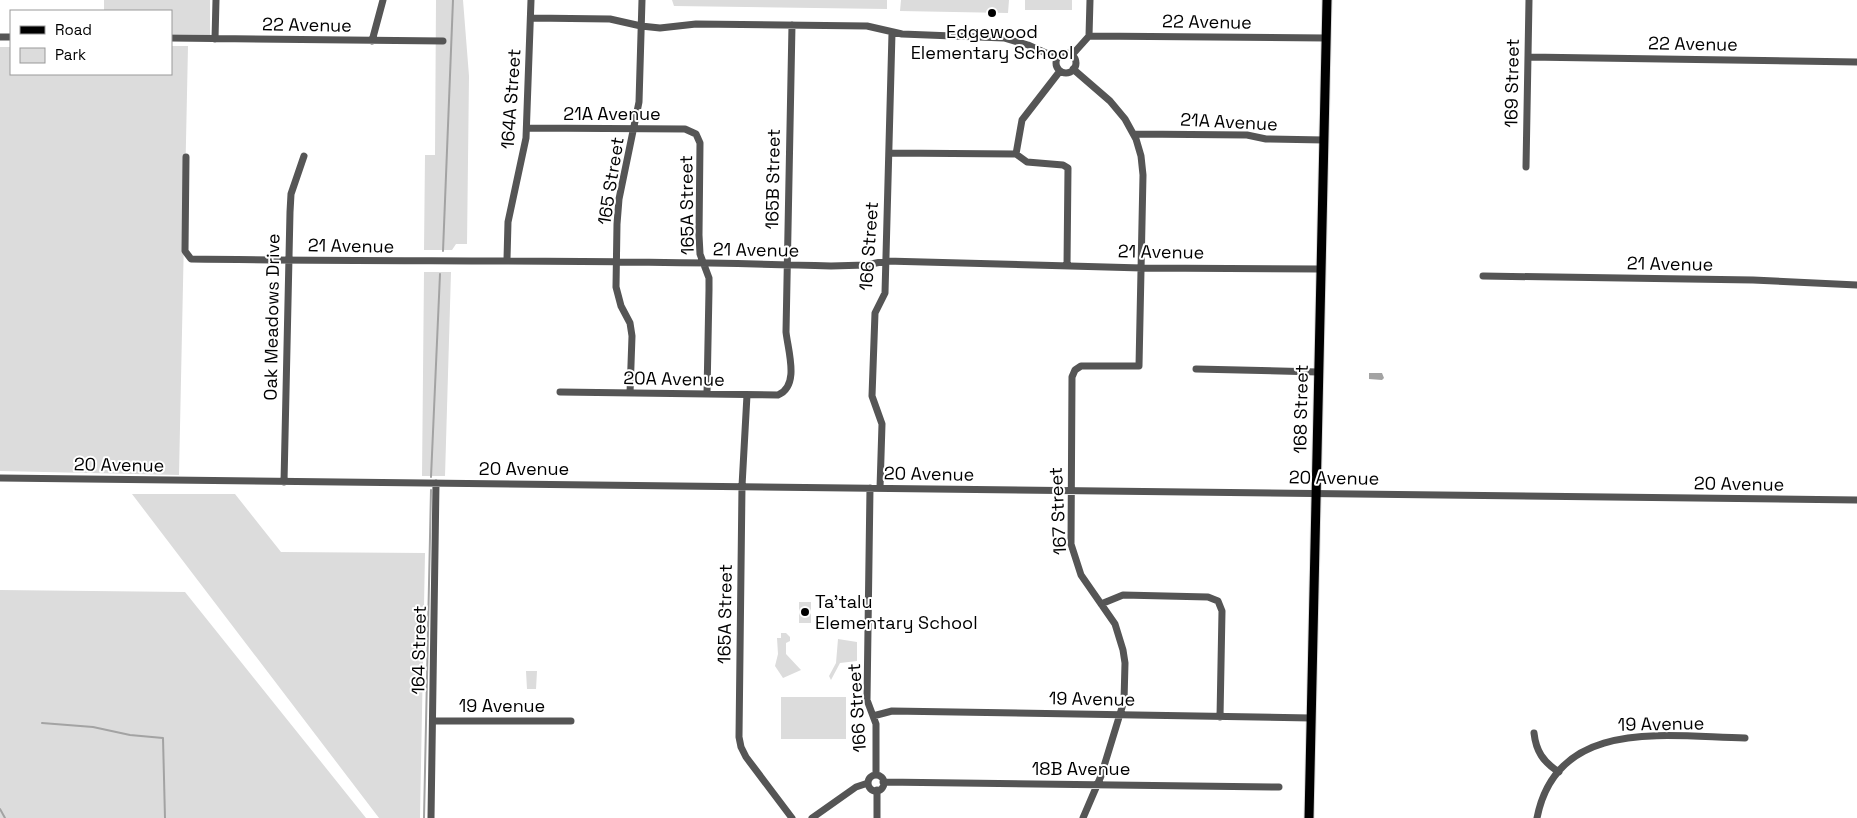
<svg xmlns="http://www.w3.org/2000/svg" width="1857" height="818" font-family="'Space Grotesk',sans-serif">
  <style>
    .green { fill: #dcdcdc }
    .water { fill: #a3a3a3 }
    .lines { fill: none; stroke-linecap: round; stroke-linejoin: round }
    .stream { stroke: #a3a3a3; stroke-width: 2 }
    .major-casing { stroke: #dbdbdb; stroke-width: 11 }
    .minor { stroke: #555; stroke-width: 7 }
    .major { stroke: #000; stroke-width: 9 }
    .poi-dot { fill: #000; stroke: #fff; stroke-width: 2 }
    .labels { text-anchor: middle; stroke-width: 4; stroke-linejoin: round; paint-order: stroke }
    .street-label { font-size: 18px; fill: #000; stroke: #fff }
    .poi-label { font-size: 18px; fill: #000; stroke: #fff }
  </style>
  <rect width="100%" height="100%" fill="#fff"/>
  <path class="green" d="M104,0H210V35L171,34V11H104Z
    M436,0H463L469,76L467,244H456L452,250H424L425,155H435Z
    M672,0H887V9L674,6Z
    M901,0H1009L1008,13L900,11Z
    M1025,0H1072V10H1025Z
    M171,46H188L179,475L0,471V47H11V74H171Z
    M424,272H451L445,476H422Z
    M132,494H235L281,552L425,553L420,818H379Z
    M0,590L185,592L366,818H0Z
    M799,602H811V623H799Z
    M781,633H786L790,637V641L786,643V654L801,670L783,678L775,666L778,654L777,638H781Z
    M838,639L857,642V661L840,663L831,680L829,676L836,663Z
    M526,671H537L536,689H527Z
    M781,697H846V739H781Z"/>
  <path class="water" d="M1369,373H1382L1384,378L1382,380L1369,379Z"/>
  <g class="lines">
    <path class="stream" d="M443,251L453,0
      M431,477L440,274
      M42,723L93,727L130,735L163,738L165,818
      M0,809L5,818
      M424,818L431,490"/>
    <defs>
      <path id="major" d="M1309,818L1327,0"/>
    </defs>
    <use href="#major" class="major-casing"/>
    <path class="minor" d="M531,18L610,19L641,26L660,28L696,24L867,26L902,34L1004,38L1028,45L1057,58
      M1089,36L1326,38
      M0,37H11
      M171,38L443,41
      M215,39L216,0
      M372,41L383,0
      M1056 63a10 10 0 1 1 20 0a10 10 0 1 1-20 0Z
      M1072,55L1089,36L1090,0
      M1528,57L1857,62
      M1073,69L1110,101L1125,119L1136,139L1141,156L1143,175L1139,366H1081L1075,370L1072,377L1071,544L1081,575L1115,624L1123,650L1125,663L1124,701L1101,776L1083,818
      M1060,71L1022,120L1016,154L1027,162L1063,165L1068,168L1067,266
      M527,128L685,129L696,134L700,143L699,235L700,254L709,278V290L707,394
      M1134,134L1247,135L1266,139L1324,140
      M889,153L1016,154
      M186,157L185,251L191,259C404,262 617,259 831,266L866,265L886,261L1142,268L1320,269
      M1526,167L1529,0
      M507,259L508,222L526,138L531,0
      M1483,276L1753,280L1857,285
      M1196,369L1318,372
      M560,392L778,395C800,386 788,351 786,332L792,25
      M630,393L632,336L630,323L621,306L616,287L617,224L619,199L639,102L642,0
      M747,395L742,486L739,737L741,747L746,757L792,818
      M0,478L1857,500
      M284,482L290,212L291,194L304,156
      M870,488L867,700L876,724V775
      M880,488L882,424L872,396L875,313L885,293L892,33
      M1101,604L1123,595L1208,597L1218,601L1222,611L1220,717
      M873,716L892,711L1311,718
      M433,721H571
      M1534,733C1536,751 1543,762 1559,772
      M868 783a8 8 0 1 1 16 0a8 8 0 1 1-16 0Z
      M883,782L1279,787
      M431,818L436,483
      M812,818L856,787L868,783
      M877,818V790
      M1537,818C1557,716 1668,737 1745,738"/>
    <use href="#major" class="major"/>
  </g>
  <g class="poi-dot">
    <circle cx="992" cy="13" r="5"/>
    <circle cx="805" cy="612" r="5"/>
  </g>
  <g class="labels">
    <g class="street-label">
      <text transform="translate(1207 22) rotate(1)" y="6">22 Avenue</text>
      <text transform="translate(307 25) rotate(1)" y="6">22 Avenue</text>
      <text transform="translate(1693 44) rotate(1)" y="6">22 Avenue</text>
      <text transform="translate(1512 83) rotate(-89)" y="6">169 Street</text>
      <text transform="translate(511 99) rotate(-86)" y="6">164A Street</text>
      <text x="612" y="120">21A Avenue</text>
      <text transform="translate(1229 122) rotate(3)" y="6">21A Avenue</text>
      <text transform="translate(773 179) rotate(-89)" y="6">165B Street</text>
      <text transform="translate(611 181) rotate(-81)" y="6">165 Street</text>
      <text transform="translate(687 205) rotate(-91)" y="6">165A Street</text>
      <text transform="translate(351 246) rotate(1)" y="6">21 Avenue</text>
      <text transform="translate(869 246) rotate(-86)" y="6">166 Street</text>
      <text transform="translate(756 250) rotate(1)" y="6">21 Avenue</text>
      <text transform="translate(1161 252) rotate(1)" y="6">21 Avenue</text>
      <text transform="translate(1670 264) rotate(1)" y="6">21 Avenue</text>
      <text transform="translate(272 317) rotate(-89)" y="6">Oak Meadows Drive</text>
      <text transform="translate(674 379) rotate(1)" y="6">20A Avenue</text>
      <text transform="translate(1301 409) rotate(-89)" y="6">168 Street</text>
      <text transform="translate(119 465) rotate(1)" y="6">20 Avenue</text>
      <text x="524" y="475">20 Avenue</text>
      <text transform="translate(929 474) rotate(1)" y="6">20 Avenue</text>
      <text transform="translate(1334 478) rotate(1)" y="6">20 Avenue</text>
      <text transform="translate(1739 484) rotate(1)" y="6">20 Avenue</text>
      <text transform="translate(1058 511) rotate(-93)" y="6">167 Street</text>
      <text transform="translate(725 614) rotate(-89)" y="6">165A Street</text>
      <text transform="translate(419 650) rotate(-89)" y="6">164 Street</text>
      <text transform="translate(1092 699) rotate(1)" y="6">19 Avenue</text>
      <text x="502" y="712">19 Avenue</text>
      <text transform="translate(857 708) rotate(-94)" y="6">166 Street</text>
      <text transform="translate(1661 724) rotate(-1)" y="6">19 Avenue</text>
      <text x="1081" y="775">18B Avenue</text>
    </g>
    <g class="poi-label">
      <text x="992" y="38">Edgewood<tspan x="992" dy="21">Elementary School</tspan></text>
      <text x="815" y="608" text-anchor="start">Ta'talu<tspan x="815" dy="21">Elementary School</tspan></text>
    </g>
  </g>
  <rect x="10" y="10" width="162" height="65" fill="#ffffff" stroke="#999999"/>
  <rect x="20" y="26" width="25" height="8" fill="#000000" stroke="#999999"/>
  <text x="55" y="35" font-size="15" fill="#000000">Road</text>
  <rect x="20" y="48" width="25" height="15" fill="#dcdcdc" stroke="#999999"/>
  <text x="55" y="60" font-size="15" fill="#000000">Park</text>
</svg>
